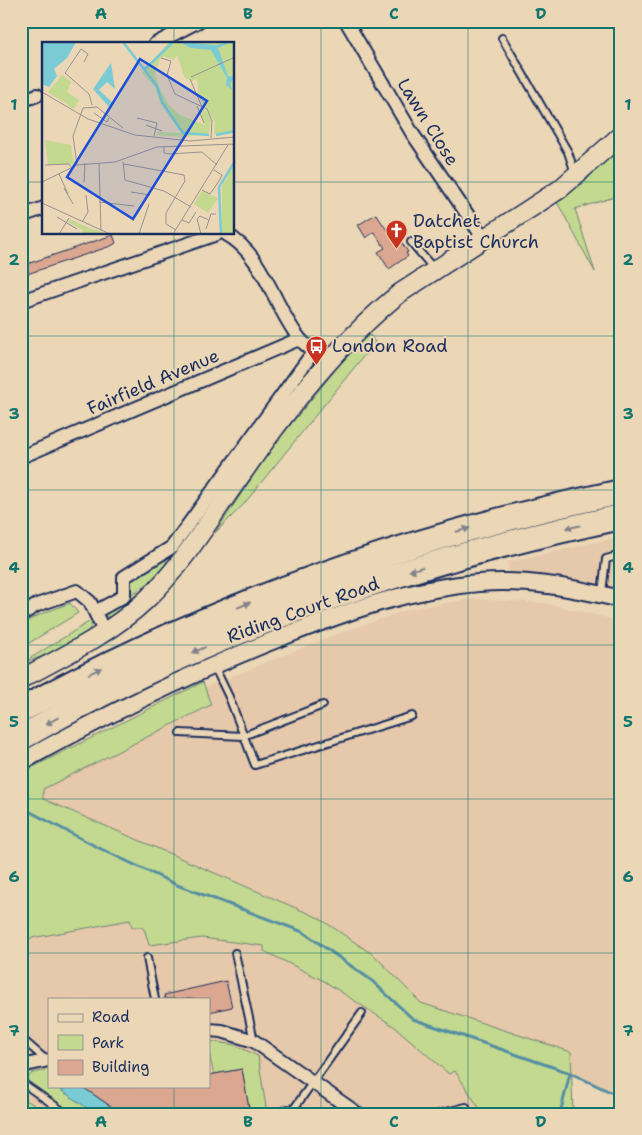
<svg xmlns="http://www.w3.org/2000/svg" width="642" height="1135" font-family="'Shantell Sans',sans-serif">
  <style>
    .built { fill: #e6c8aa; fill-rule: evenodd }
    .green { fill: #c2d98f; stroke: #6e8476 }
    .water { fill: #7acbd3; stroke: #548da4 }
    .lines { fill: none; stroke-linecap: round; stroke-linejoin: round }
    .stream { stroke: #548da4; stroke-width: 3 }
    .building { fill: #dba790; stroke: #1b2f5e }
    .service-casing { stroke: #1b2f5e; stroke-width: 10 }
    .minor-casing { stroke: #1b2f5e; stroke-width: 16 }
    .tertiary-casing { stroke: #1b2f5e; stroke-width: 20 }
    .secondary-casing { stroke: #1b2f5e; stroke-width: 21 }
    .motorway-casing { stroke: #1b2f5e; stroke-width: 28 }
    .service { stroke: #ebd6b5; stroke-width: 6 }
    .minor { stroke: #ebd6b5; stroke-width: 12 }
    .tertiary { stroke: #ebd6b5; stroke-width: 16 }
    .secondary { stroke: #ebd6b5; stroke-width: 18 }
    .motorway { stroke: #ebd6b5; stroke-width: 24 }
    .oneway { fill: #83828a }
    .grid { fill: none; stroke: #0f766e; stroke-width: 1; stroke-opacity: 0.55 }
    .labels { text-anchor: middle; stroke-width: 4; stroke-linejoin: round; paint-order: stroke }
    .street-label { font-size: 18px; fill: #1b2f5e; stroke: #ebd6b5 }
    .poi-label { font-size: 18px; fill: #1b2f5e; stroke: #ebd6b5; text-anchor: start }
    .inset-river { fill: none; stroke: #7acbd3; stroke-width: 2.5 }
    .inset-road { fill: none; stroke: #989392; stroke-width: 1 }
    .view { fill: #1d4ed8; fill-opacity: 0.15; stroke: #1d4ed8; stroke-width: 2.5 }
    .inset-edge { fill: none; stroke: #1b2f5e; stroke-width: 2.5 }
    .neatline { fill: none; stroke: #0f766e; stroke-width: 2 }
    .grid-label { font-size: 16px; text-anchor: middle; font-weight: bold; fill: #0f766e }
  </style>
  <rect width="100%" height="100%" fill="#ebd6b5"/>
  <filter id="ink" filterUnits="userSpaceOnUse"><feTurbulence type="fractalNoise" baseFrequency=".02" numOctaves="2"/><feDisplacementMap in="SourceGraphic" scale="10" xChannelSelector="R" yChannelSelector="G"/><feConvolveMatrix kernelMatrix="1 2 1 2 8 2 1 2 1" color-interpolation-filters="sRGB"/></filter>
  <g filter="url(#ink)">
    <path class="built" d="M621,537V592L509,577L508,562Z
      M473,599L544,603L621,621V1097L570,1073L507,1048L26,808L25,782L198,690L332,636L410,609Z
      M21,854L259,932L548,1114H21ZM49,999H209V1086H49Z"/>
    <path class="green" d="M621,146V195L575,209L595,272L557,202L585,182L613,150Z
      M367,331L375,342L243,505L215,533L274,445Z
      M166,559V566L151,582L127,597L126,583Z
      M145,590L113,617L104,616L103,614Z
      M70,603L78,613L21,648V625L41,614Z
      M92,620C94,641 38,657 21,664Z
      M203,682L211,705L43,789V799L319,918L375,956L421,1003L571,1052L573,1114H483L455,1071L449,1074L395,1027L324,981L264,951V946L202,938L149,945L145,931L142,927H132L130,920L21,940V773Z
      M209,1041L235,1045L258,1056L267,1114H250L242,1069L214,1074L209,1054Z
      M49,1070V1086H73L61,1090L96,1114H74L29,1084L27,1079L32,1073Z
      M21,1097L49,1114H21Z"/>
    <path class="water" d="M73,1086H81L122,1114H96L61,1090Z"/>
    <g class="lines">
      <path class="stream" d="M21,807L97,847L177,885L303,932L371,980L413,1019L570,1073L621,1097
        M560,1114L570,1073"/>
    </g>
    <path class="building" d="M376,214L387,230L391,227L408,252L406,253L408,256L389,269L378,252L385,248L374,232L366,238L358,225Z
      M113,235L116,243L111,246L21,276V266Z
      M226,981L232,1007L209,1012V999H165L164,995Z
      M242,1069L250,1114H122L81,1086H209V1075Z"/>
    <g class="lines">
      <defs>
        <path id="service" d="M502,38L568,152L575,173
          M411,242L434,269
          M602,593L606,559L621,555
          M214,666L229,697L255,765L412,716
          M180,733L243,736L323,705
          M235,953L254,1041
          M147,958L155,999
          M21,1038L46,1060
          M21,1082L67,1114
          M293,1110L362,1013
          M276,1114L288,1109L299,1114
          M438,1114L466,1107"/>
        <path id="minor" d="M346,21L412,133L484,239
          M155,44L199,21
          M21,101L37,95
          M21,216L44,208
          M226,234C264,255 273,305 299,338C304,345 313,350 320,356
          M21,301L217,234
          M21,457L299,339
          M95,612L124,596V577L172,547L314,351
          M21,615L37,605L77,591L90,602L104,631
          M209,1030L222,1031L254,1041L358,1114
          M21,1066L49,1060"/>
        <path id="tertiary" d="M21,762C107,714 195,671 287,635C348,611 412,588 479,583C527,579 574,588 621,599"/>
        <path id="secondary" d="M21,679C64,656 110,634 146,600C185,563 212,515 244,471C287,409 341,340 400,293L560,189L621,135"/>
        <path id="motorway" d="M21,710C208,607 412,535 621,492
          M21,738C205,631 413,561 621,517"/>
      </defs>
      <use href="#service" class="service-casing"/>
      <use href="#minor" class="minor-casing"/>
      <use href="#tertiary" class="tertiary-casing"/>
      <use href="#secondary" class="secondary-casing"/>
      <use href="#motorway" class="motorway-casing"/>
      <use href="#service" class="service"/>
      <use href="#minor" class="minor"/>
      <use href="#tertiary" class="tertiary"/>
      <use href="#secondary" class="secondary"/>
      <use href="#motorway" class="motorway"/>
    </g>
    <defs><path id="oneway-solid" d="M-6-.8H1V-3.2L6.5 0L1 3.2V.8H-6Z" transform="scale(1.25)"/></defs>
    <g class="oneway">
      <use href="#oneway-solid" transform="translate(573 527) rotate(168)"/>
      <use href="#oneway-solid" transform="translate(463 530) rotate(-16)"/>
      <use href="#oneway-solid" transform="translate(416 569) rotate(163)"/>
      <use href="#oneway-solid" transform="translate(244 605) rotate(-22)"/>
      <use href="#oneway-solid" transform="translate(199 650) rotate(156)"/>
      <use href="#oneway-solid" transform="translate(95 671) rotate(-26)"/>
      <use href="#oneway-solid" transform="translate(52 721) rotate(151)"/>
    </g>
  </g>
  <path class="grid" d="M174,21V44M321,21V1114M468,21V1114M21,182H44M234,182H621M174,234V999M21,336H621M21,490H621M21,645H621M21,799H621M21,953H621M174,1086V1114"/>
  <defs>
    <symbol id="church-pin" viewBox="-11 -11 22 30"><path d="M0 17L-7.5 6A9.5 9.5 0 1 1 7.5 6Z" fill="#c8321e" stroke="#ebd6b5"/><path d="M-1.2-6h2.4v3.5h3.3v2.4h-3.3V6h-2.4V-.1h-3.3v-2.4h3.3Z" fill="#fff"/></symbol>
    <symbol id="bus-pin" viewBox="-11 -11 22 30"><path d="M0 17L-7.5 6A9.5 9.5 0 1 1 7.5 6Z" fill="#c8321e" stroke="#ebd6b5"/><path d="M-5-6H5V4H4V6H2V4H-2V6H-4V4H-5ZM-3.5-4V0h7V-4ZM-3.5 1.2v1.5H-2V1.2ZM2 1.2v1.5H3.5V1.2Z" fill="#fff"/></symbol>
  </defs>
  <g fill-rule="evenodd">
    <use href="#church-pin" x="384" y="218" width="25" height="34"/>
    <use href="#bus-pin" x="304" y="334" width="25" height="34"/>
  </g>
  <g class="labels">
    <g class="street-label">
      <text transform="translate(428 122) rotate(58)" y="6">Lawn Close</text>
      <text transform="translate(153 382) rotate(-23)" y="6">Fairfield Avenue</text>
      <text transform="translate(303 610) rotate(-20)" y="6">Riding Court Road</text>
    </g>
    <g class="poi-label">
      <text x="413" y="227">Datchet<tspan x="413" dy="21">Baptist Church</tspan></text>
      <text x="332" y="352">London Road</text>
    </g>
  </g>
  <g transform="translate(42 42)">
    <rect width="192" height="192" fill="#ebd6b5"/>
    <path d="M127,0H192V91L172,92L173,80L157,55L155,37L150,39L143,36L135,13L132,18L122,14L118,17L113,31L117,45L126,62L138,73L163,83L157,67L164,68L169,77L167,92L140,95L115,93V90L139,91L118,61L113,45L100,31ZM20,33L29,40L25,50L37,58L32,67L6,50ZM3,98L29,103L32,122L6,123ZM192,123V192H180V144ZM160,149L176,156L166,171L152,162ZM27,177L47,186L66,192H40L41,188L26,180Z" fill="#c2d98f"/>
    <path d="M0,0H34L25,16L12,27L15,34L7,45L0,42ZM137,0L174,3L189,0L176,6L186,34L192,35L188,42L190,48L184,43L185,36L169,8L149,6ZM69,21L73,47L65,40L57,48L71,61L68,66L51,47Z" fill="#7acbd3"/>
    <path class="inset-river" d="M81,0L115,44L120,60L141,91L167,93M102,28L131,0M174,93L193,89M179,192L177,145L193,119"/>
    <path class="inset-road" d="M119,16L129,19L125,33L133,52L165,67L170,79M42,20L46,12L39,7L23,31L47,52L50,63M149,35L193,15M148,37L160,65M0,50L46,77L93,93L148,99L193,95M155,64L162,81M52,71L65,80L67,76M95,76L115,81L112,94M104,83L120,89M169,96L170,79M122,105V111L127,112L160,110L175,123M81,120L83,138L122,149L149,165M57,121L59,189M82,122L142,133L143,139L124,171V182L134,188M3,123L27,122L30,126M35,123L31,94L41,66L55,65L81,86M17,132L26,152M0,140L35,123L73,120L115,105L193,102M42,140L43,121M22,146L31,162M160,148L168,152L177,139L180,133L172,128M89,150L108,153M57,160L92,164M0,161L68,192M15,175L35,187M140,178L147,181L154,170M40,180L46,170L44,153M164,187L169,172H174M17,192L27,176M97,192L107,162M131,192L186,103M159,192L155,177L158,174L167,178"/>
    <path class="view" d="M98,17L165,59L91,177L25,135Z"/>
    <rect width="192" height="192" class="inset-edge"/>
  </g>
  <rect width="642" height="1135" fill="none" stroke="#ebd6b5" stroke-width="55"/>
  <rect x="48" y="998" width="162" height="90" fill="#ebd6b5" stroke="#989392"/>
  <rect x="58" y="1014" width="25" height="8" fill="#ebd6b5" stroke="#989392"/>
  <text x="92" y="1022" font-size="15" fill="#1b2f5e">Road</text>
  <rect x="58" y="1035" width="25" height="15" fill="#c2d98f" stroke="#989392"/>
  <text x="92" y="1048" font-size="15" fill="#1b2f5e">Park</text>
  <rect x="58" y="1060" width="25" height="15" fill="#dba790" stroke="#989392"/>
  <text x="92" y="1072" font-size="15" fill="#1b2f5e">Building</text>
  <rect x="28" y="28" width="586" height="1080" class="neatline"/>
  <g class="grid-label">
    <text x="101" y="19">A</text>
    <text x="248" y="19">B</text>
    <text x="394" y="19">C</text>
    <text x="541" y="19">D</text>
    <text x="14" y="110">1</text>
    <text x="628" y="110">1</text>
    <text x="14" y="265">2</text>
    <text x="628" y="265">2</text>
    <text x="14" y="419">3</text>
    <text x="628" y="419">3</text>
    <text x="14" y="573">4</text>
    <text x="628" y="573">4</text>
    <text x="14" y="727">5</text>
    <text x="628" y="727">5</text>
    <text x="14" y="882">6</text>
    <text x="628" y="882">6</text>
    <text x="14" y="1036">7</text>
    <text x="628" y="1036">7</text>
    <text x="101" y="1127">A</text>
    <text x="248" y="1127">B</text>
    <text x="394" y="1127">C</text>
    <text x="541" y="1127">D</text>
  </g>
</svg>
